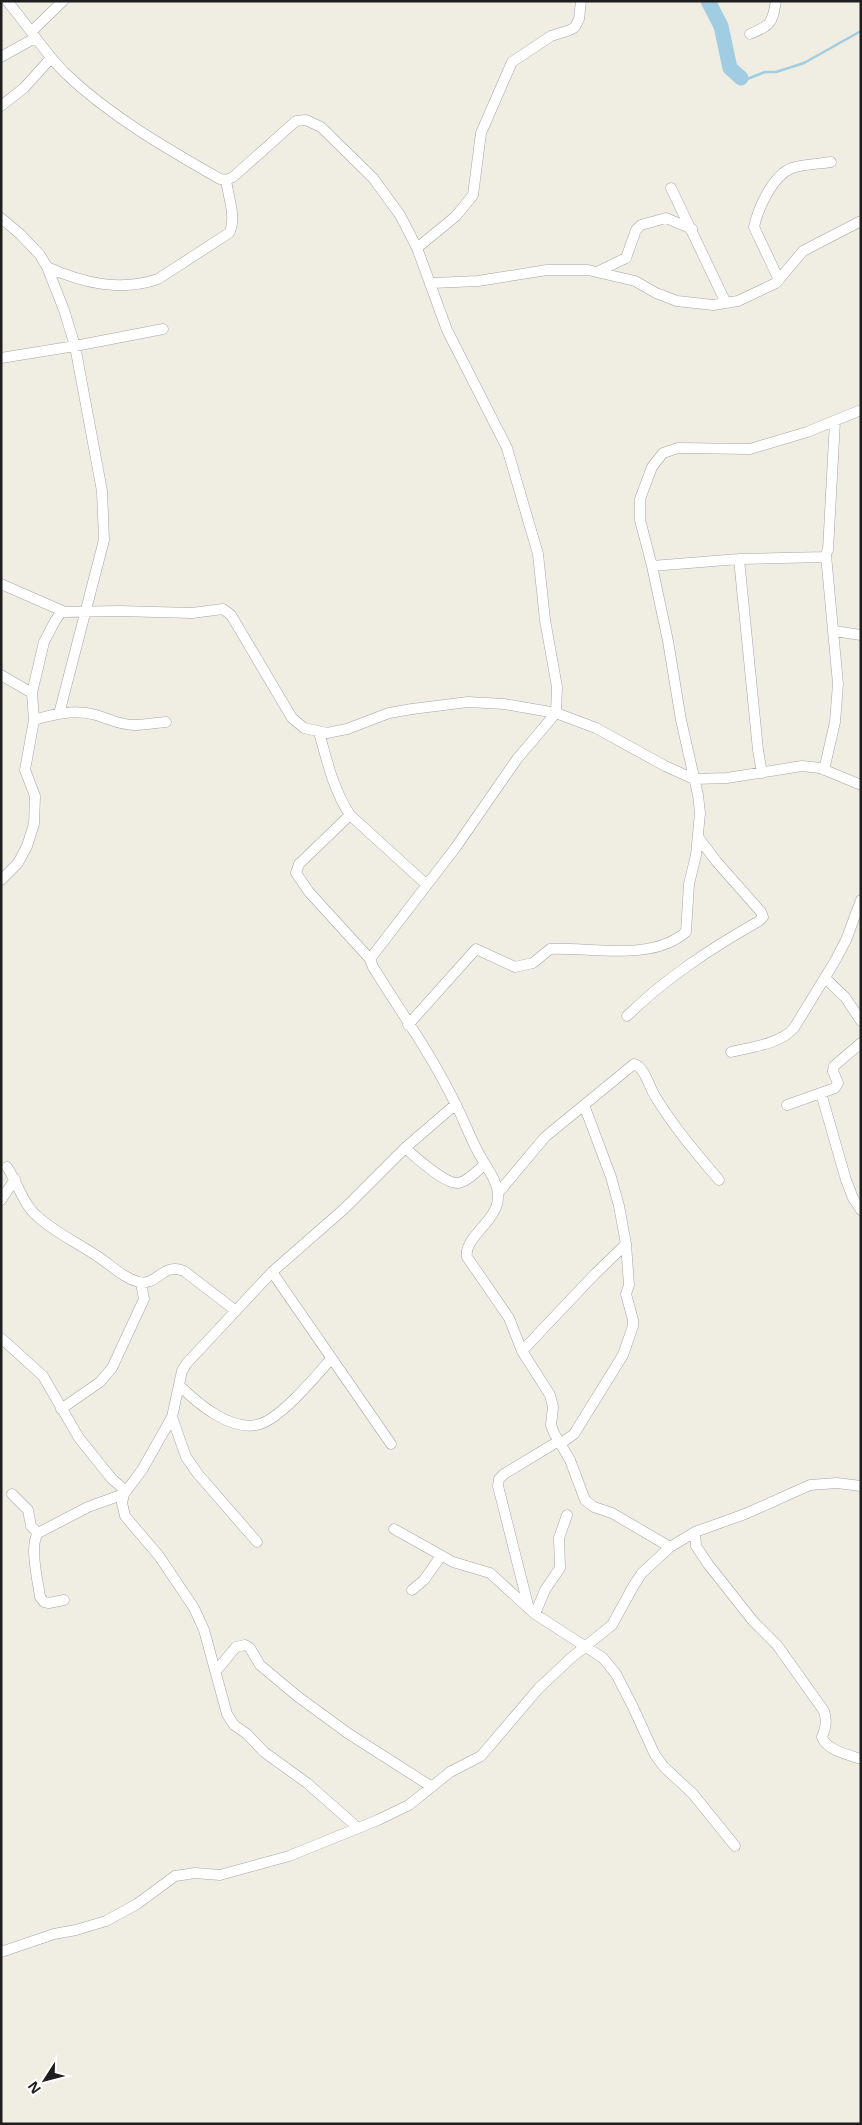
<svg xmlns="http://www.w3.org/2000/svg" width="862" height="2125" font-family="'Open Sans',sans-serif">
  <style>
    .lines { fill: none; stroke-linecap: round; stroke-linejoin: round }
    .stream { stroke: #a0cde2; stroke-width: 2.5 }
    .river { stroke: #a0cde2; stroke-width: 15 }
    .minor-casing { stroke: #a5a5a5; stroke-width: 11 }
    .minor { stroke: #fff; stroke-width: 10 }
  </style>
  <rect width="100%" height="100%" fill="#f0ede3"/>
  <g class="lines">
    <path class="stream" d="M741,78L747,79L765,72H776L804,63L861,31"/>
    <path class="river" d="M708,1L721,26L730,68L741,78"/>
    <defs>
      <path id="minor" d="M7,1C27,24 43,51 65,73C110,116 166,148 220,179L226,180L233,177L296,121L306,120L321,127L373,178L400,215L417,248L447,330L507,448L538,554L545,620L557,687L556,713L517,759L456,847L370,959L373,967C401,1012 433,1057 456,1105C464,1120 469,1135 477,1150C483,1163 498,1180 498,1195C500,1220 463,1237 467,1257L509,1318L522,1351L550,1395L553,1407L551,1425L554,1433L570,1460L585,1500L594,1507L612,1513L670,1547
        M31,32L63,1
        M750,34C771,25 772,24 776,1
        M1,57L35,38
        M1,106L24,88L51,58
        M671,188L726,303
        M1,218L20,234L40,255L47,267L64,310L75,346L102,491L104,540L59,714
        M417,248L456,216L473,195L481,133L512,62L551,36L570,30L575,27L579,19L581,1
        M47,267C83,283 120,292 158,279L229,233C237,219 228,196 226,180
        M597,272L626,258L636,230L641,225L666,218L692,229
        M779,280L754,227C758,208 773,175 792,168C804,164 819,164 831,162
        M432,283L478,281L547,270H588L635,281L656,293L677,301L713,305L738,301L776,283L803,251L861,221
        M1,358L75,346L163,329
        M739,559L758,750L762,773
        M652,566L739,559L824,557L828,550L835,421
        M1,584L65,612L119,611L192,613L223,609L231,615L292,718L304,728L327,733L347,729L389,713L412,709L468,702L504,704L556,713L596,728L665,766L694,779L727,778L802,766L820,768L861,785
        M834,631L861,635
        M1,675L32,693
        M34,720C54,714 75,709 96,715C109,719 120,725 134,725C144,725 155,723 166,722
        M319,732C327,761 333,789 350,815L427,885
        M824,770L835,722L838,684L826,555
        M350,815L299,864L296,873L309,892L370,959
        M1,880L18,863L27,846L34,824L35,796L25,770L34,720L32,693L44,642L55,621L62,611
        M825,978L845,997L861,1021
        M627,1016C667,977 710,949 759,921L763,917L761,912L716,861L698,837
        M408,1025L476,949L515,967L533,963L550,949C591,947 651,962 686,932L689,884L696,855L700,813L698,795L681,720L668,641L652,566L640,520V499L652,467L663,453L678,448L750,449L807,432L861,410
        M731,1052C752,1047 780,1044 794,1028L835,961L846,940L861,900
        M821,1093L846,1180L853,1198L861,1210
        M787,1105L835,1088L838,1083L833,1071L834,1066L861,1043
        M405,1148C416,1157 444,1184 458,1183C467,1182 478,1170 484,1165
        M7,1167C17,1182 23,1204 37,1216C54,1232 78,1243 97,1256C111,1265 123,1278 139,1282C157,1286 163,1262 184,1271L236,1311
        M499,1192L545,1137L634,1064C645,1067 649,1087 655,1096C673,1126 696,1153 719,1180
        M1,1200L15,1179
        M272,1272L391,1444
        M1,1338L43,1376L79,1438L112,1479L126,1491
        M522,1351L595,1274L626,1244
        M179,1385C197,1403 232,1433 260,1424C282,1417 315,1377 331,1359
        M61,1409L100,1382L112,1368L144,1299L141,1283
        M172,1417L186,1457L198,1474L257,1542
        M560,1444L574,1434L623,1355L633,1326V1320L626,1294L629,1285L626,1244L619,1206L611,1177L584,1105
        M12,1494L28,1510L31,1526L38,1533
        M394,1529L453,1562L490,1573L535,1614L603,1658L616,1674L632,1705L655,1755L664,1767L693,1794L735,1846
        M695,1532L696,1546L708,1564L753,1621L777,1645L824,1711C827,1721 826,1727 822,1737C826,1750 849,1755 861,1759
        M412,1590L424,1580L441,1556
        M64,1600L49,1603L44,1602L40,1597C38,1581 29,1546 38,1533L88,1507L124,1494
        M529,1609L498,1486L499,1479L504,1474L557,1442
        M535,1614L545,1590L560,1568L559,1538L567,1515
        M216,1671L236,1647L245,1645L250,1648L260,1665L297,1696L349,1734L432,1787
        M358,1828L307,1783L264,1752L247,1734L234,1725L227,1714L204,1630L194,1608L159,1556L125,1516L122,1503L124,1494L142,1470L172,1417L182,1371L187,1363L272,1272L344,1209L405,1148L456,1104
        M1,1952L54,1934L76,1930L106,1921L137,1904L175,1876L195,1873L220,1875L289,1856L378,1820L409,1805L450,1772L481,1756L539,1688L571,1658L612,1625L634,1585L642,1573L670,1547L695,1532L745,1514L810,1485L837,1483L861,1486"/>
    </defs>
    <use href="#minor" class="minor-casing"/>
    <use href="#minor" class="minor"/>
  </g>
  <rect width="862" height="2125" fill="none" stroke="#1e1e1e" stroke-width="5"/>
  <g transform="translate(45 2080) rotate(234)" stroke="#ffffff" stroke-width="4" paint-order="stroke">
  <path d="M0-4L9 19L0 12L-9 19Z" fill="#1e1e1e"/>
  <text y="-8" font-size="14" font-weight="bold" text-anchor="middle" fill="#1e1e1e">N</text>
  </g>
</svg>
